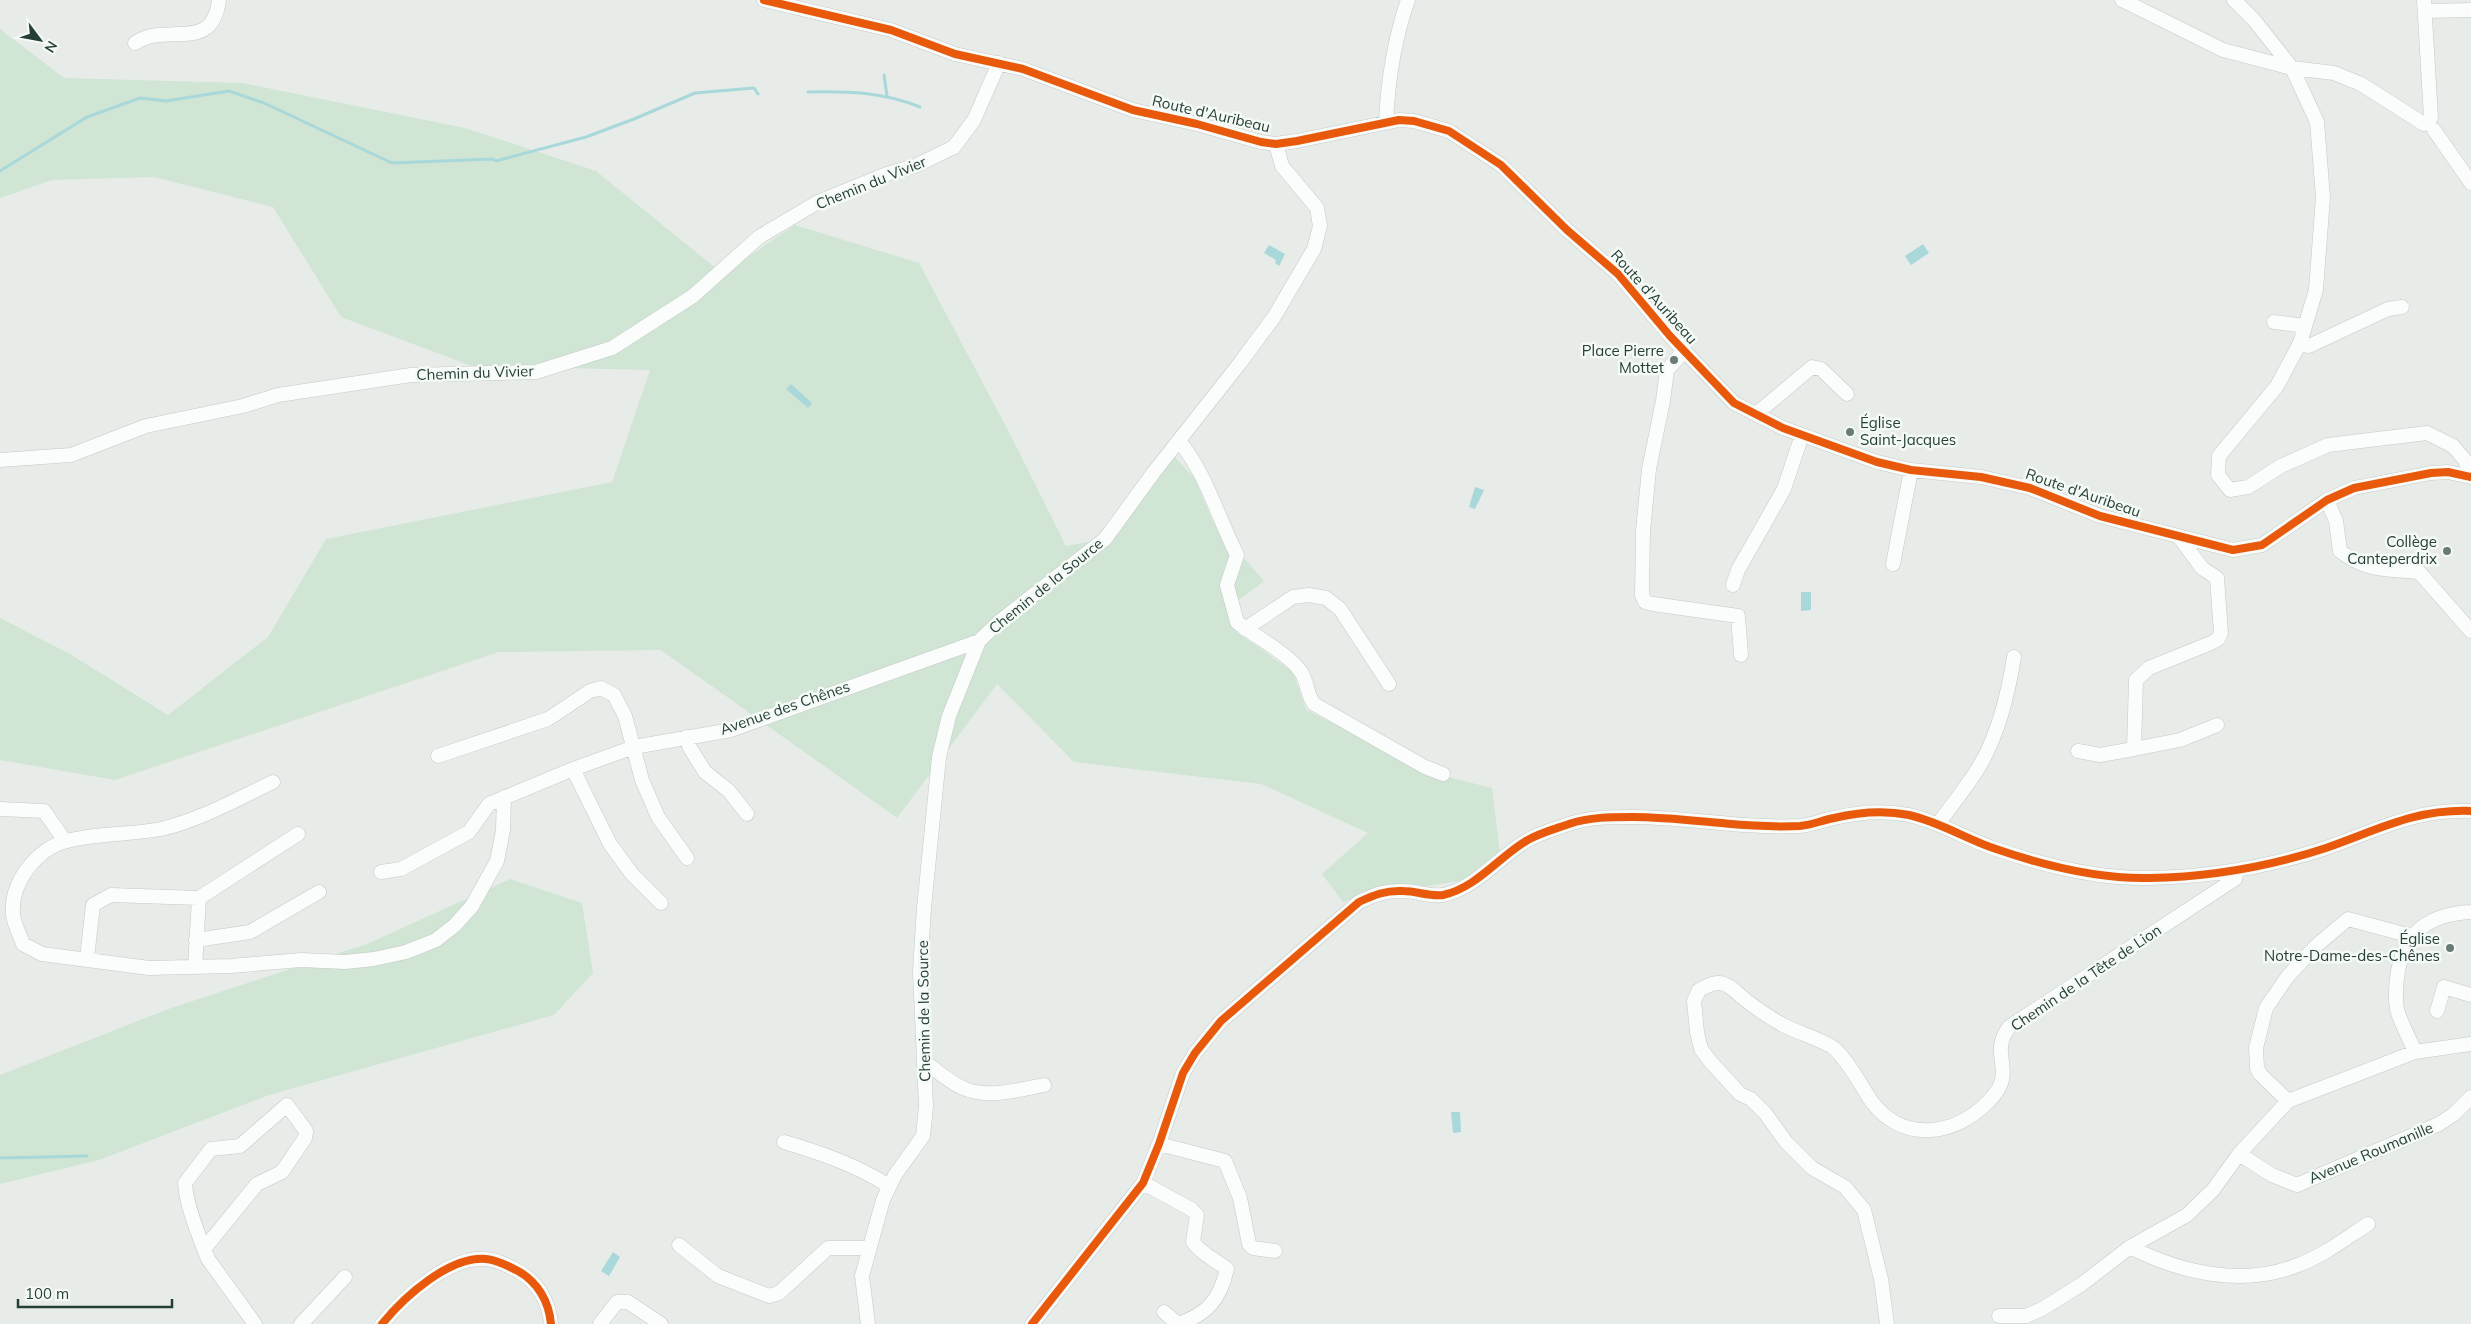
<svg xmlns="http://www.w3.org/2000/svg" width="2471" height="1324" font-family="Mulish,sans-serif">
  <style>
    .green { fill: #d0e5d4 }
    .water { fill: #a8d8da }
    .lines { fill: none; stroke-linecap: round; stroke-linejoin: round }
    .stream { stroke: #a8d8da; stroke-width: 3 }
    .minor-casing { stroke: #c4c9c6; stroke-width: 15 }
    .minor { stroke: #fbfcfc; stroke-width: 14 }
    .cycleway-casing { stroke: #f6faf7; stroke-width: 11 }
    .cycleway { stroke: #e8590c; stroke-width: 8 }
    .poi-dot { fill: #687c75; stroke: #f6faf7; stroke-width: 2 }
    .labels { text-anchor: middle; stroke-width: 5; stroke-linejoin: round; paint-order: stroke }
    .street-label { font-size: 15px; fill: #244036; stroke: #f6faf7 }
    .poi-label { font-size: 15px; fill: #244036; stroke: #f6faf7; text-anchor: end }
  </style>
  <rect width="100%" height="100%" fill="#e7ece9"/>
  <path class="green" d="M0,29L64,78L243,83L465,128L596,171L723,274L795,225L919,263L1011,436L1066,546L1097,540L1174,456L1195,479L1213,522L1264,581L1228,608L1238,633L1293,672L1306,710L1432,773L1492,788L1500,853L1466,880L1427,886L1378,890L1343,902L1322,874L1368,833L1261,784L1074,762L997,684L897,818L661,650L499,652L115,780L0,760V618L70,654L168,715L268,637L326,539L612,482L650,370L472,366L341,317L273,207L154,177L52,180L0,198Z
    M510,879L582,903L593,973L554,1015L269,1095L99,1160L0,1184V1075L171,1008L367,944Z"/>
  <path class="water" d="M1923,244L1929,253L1911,265L1905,256Z
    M1269,245L1285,254L1279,266L1275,263L1276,260L1264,253Z
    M791,384L812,403L808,408L786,389Z
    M1475,487L1484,490L1475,509L1469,507Z
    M1801,592H1811V610L1801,611Z
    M1451,1112H1460L1461,1132L1453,1133Z
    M613,1252L620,1257L609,1276L601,1271Z"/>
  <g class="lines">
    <path class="stream" d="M884,75L887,96
      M808,92C848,91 883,92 920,107
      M0,171L87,117L140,98L166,101L229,91L264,103L392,163L493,159L496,161L586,137L634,119L695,93L754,88L758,94
      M0,1158L87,1156"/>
    <defs>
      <path id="minor" d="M764,0L891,30L955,54L1023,69L1133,110L1197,124L1261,142L1276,144L1297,141L1399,120L1414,121L1449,131L1501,165L1567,230L1618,274L1670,336L1734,403L1783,428L1877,462L1911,470L1981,477L2030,488L2100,516L2233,550L2262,545L2327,500L2354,488L2431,473L2448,472L2471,477
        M2122,0L2223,50L2292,68L2334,73L2361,84L2424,124
        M2234,0L2254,20L2292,68L2317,122L2323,197L2316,290L2300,343L2277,386L2219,456L2218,475L2230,490L2248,487L2281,466L2328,445L2427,433L2453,446L2465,460L2471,476
        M2424,0L2431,118
        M2425,11L2471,10
        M135,43C167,21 212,55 219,0
        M1386,122C1388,80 1394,40 1408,0
        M2434,130L2471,183
        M2274,322L2305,326
        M2300,343L2309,346L2388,309L2402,307
        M1684,351L1667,370L1663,401L1649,469L1643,531L1642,595L1645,602L1653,604L1738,616L1741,655
        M1756,414L1812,367L1821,369L1847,394
        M1179,441C1206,473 1218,518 1237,555L1227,585L1237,622C1255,637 1288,653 1301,672C1308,683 1307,695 1314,704L1425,767L1443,774
        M0,460L71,455L146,426L243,406L278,395L411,375L536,372L612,348L693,296L759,237L818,202L887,174L915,166L954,147L974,120L999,63
        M2327,500L2336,521L2340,551C2367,572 2387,569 2419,572L2471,631
        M1893,564L1911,470
        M1733,585L1738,570L1784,489L1802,435
        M1245,629L1293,597L1309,595L1326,598L1340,609L1389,684
        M686,737L690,748L705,772L729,791L747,814
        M2134,749L2180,740L2217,725
        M2078,751L2100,755L2134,749L2136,680L2149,668L2211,643L2218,639L2221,633L2217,578L2202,568L2180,538
        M438,756L548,719L590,691L601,688L614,695L625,716L642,780L658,817L687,858
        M573,769L610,844L632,874L661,903
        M273,782C237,799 200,820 161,829C130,835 98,833 67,841C36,849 10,883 13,915C14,924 20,935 23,944L42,954L149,968L231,966L301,960L345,962L374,959L406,952L436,940L455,925L472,906L497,861L503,830L504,797
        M0,809L44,811L65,841
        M1938,824C1951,806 1965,789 1977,770C1998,737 2008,695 2014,657
        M381,872L401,869L469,832L489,804L573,769L634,747L731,730L979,641
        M199,898L298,834
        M196,940L250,932L319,892
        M87,958L93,905L111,895L199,898L195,967
        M2437,1011L2444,987L2471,995
        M2415,1052C2410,1039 2400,1022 2397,1009C2395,997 2396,983 2398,971C2406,930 2431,914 2471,912
        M924,1061C936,1070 949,1082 963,1088C987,1099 1019,1090 1044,1085
        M2288,1101L2260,1074L2257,1068L2256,1048L2266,1008L2288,976L2317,945L2348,919L2411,936
        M784,1142C821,1153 856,1165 889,1186
        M1159,1144L1225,1161L1240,1198L1249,1244L1253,1248L1275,1251
        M2239,1154L2272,1175L2297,1185L2439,1124L2454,1114L2471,1097
        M1143,1183L1191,1209L1197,1215L1193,1242C1202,1255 1215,1259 1227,1269C1220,1299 1208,1314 1178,1324L1164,1312
        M679,1245L718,1276L769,1296L779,1293L828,1248H869
        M2130,1247C2181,1273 2243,1287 2298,1265C2323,1256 2346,1238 2368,1224
        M204,1249L257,1184L282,1172L305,1138L306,1131L287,1105L240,1146L211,1149L185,1183C186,1205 200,1239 208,1259L255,1324
        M1999,1316H2026L2042,1309L2082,1284L2130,1247L2187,1215L2213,1190L2239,1154L2288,1101L2415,1052L2471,1044
        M301,1324L345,1277
        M382,1324C404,1297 449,1256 486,1259C498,1260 508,1266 518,1271C538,1282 549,1302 551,1324
        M600,1324L617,1302H628L661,1324
        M868,1324L862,1276L883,1200L895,1175L923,1136L926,1106L920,971L924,908L939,757L949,716L979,641L999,622L1105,539L1154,472L1240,363L1274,317L1314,249L1320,226L1317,208L1282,166L1276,144
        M1032,1324L1143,1183L1159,1144L1183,1073L1195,1053L1221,1021L1359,902C1374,895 1386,890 1403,891C1417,891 1430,897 1443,895C1476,888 1499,857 1526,841C1539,833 1555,829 1569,824C1590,817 1610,817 1632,817C1688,817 1745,829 1800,826C1812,825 1823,820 1834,818C1859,812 1884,810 1909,815C1940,822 1966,839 1996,849C2045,866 2097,879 2149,878C2210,877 2268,867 2326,848C2378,830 2414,809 2471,811
        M1887,1324L1881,1279L1864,1210L1845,1187L1812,1168L1786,1142L1765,1113L1751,1099L1740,1094L1710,1061L1701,1049L1697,1032L1694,1001L1699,990C1707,986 1715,981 1724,984C1731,986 1737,993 1742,997C1755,1008 1769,1017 1783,1025C1796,1032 1826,1041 1835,1049C1852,1066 1859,1083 1872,1102C1903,1143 1954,1136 1988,1102C2020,1070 1987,1058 2009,1027L2235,879L2237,870"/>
    </defs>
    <use href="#minor" class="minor-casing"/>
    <use href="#minor" class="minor"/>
    <defs>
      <path id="cycleway" d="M764,0L891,30L955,54L1023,69L1133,110L1197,124L1261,142L1276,144L1297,141L1399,120L1414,121L1449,131L1501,165L1567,230L1618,274L1670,336L1734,403L1783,428L1877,462L1911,470L1981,477L2030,488L2100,516L2233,550L2262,545L2327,500L2354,488L2431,473L2448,472L2471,477
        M382,1324C404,1297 449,1256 486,1259C498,1260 508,1266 518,1271C538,1282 549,1302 551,1324
        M1032,1324L1143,1183L1159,1144L1183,1073L1195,1053L1221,1021L1359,902C1374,895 1386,890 1403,891C1417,891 1430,897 1443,895C1476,888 1499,857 1526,841C1539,833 1555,829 1569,824C1590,817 1610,817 1632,817C1688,817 1745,829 1800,826C1812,825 1823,820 1834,818C1859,812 1884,810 1909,815C1940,822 1966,839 1996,849C2045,866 2097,879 2149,878C2210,877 2268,867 2326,848C2378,830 2414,809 2471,811"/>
    </defs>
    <use href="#cycleway" class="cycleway-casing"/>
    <use href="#cycleway" class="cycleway"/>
  </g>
  <g class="poi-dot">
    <circle cx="1674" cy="360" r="5"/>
    <circle cx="1850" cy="432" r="5"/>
    <circle cx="2447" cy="551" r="5"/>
    <circle cx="2450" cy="948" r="5"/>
  </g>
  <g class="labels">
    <g class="street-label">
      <text transform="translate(1211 114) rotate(13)" y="5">Route d'Auribeau</text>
      <text transform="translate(871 183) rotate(-22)" y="5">Chemin du Vivier</text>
      <text transform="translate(1654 297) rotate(48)" y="5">Route d'Auribeau</text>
      <text transform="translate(475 373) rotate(-2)" y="5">Chemin du Vivier</text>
      <text transform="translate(2083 493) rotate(19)" y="5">Route d'Auribeau</text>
      <text transform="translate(1046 586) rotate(-39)" y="5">Chemin de la Source</text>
      <text transform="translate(785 708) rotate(-19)" y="5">Avenue des Chênes</text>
      <text transform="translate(2086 978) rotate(-34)" y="5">Chemin de la Tête de Lion</text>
      <text transform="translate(924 1011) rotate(-91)" y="5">Chemin de la Source</text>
      <text transform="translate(2371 1153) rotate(-23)" y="5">Avenue Roumanille</text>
    </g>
    <g class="poi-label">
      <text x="1664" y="356">Place Pierre<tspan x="1664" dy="17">Mottet</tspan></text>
      <text x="1860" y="428" text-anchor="start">Église<tspan x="1860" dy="17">Saint-Jacques</tspan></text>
      <text x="2437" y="547">Collège<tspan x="2437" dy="17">Canteperdrix</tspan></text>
      <text x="2440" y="944">Église<tspan x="2440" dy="17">Notre-Dame-des-Chênes</tspan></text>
    </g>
  </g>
  <g transform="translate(40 40) rotate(122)" stroke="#f6faf7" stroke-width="4" paint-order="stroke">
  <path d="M0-4L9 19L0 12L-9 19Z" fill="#244036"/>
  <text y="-8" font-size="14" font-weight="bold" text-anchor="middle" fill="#244036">N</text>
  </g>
  <path d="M18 1299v8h154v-8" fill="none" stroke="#244036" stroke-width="2.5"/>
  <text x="25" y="1299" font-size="15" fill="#244036" stroke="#f6faf7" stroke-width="4" paint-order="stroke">100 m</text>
</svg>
